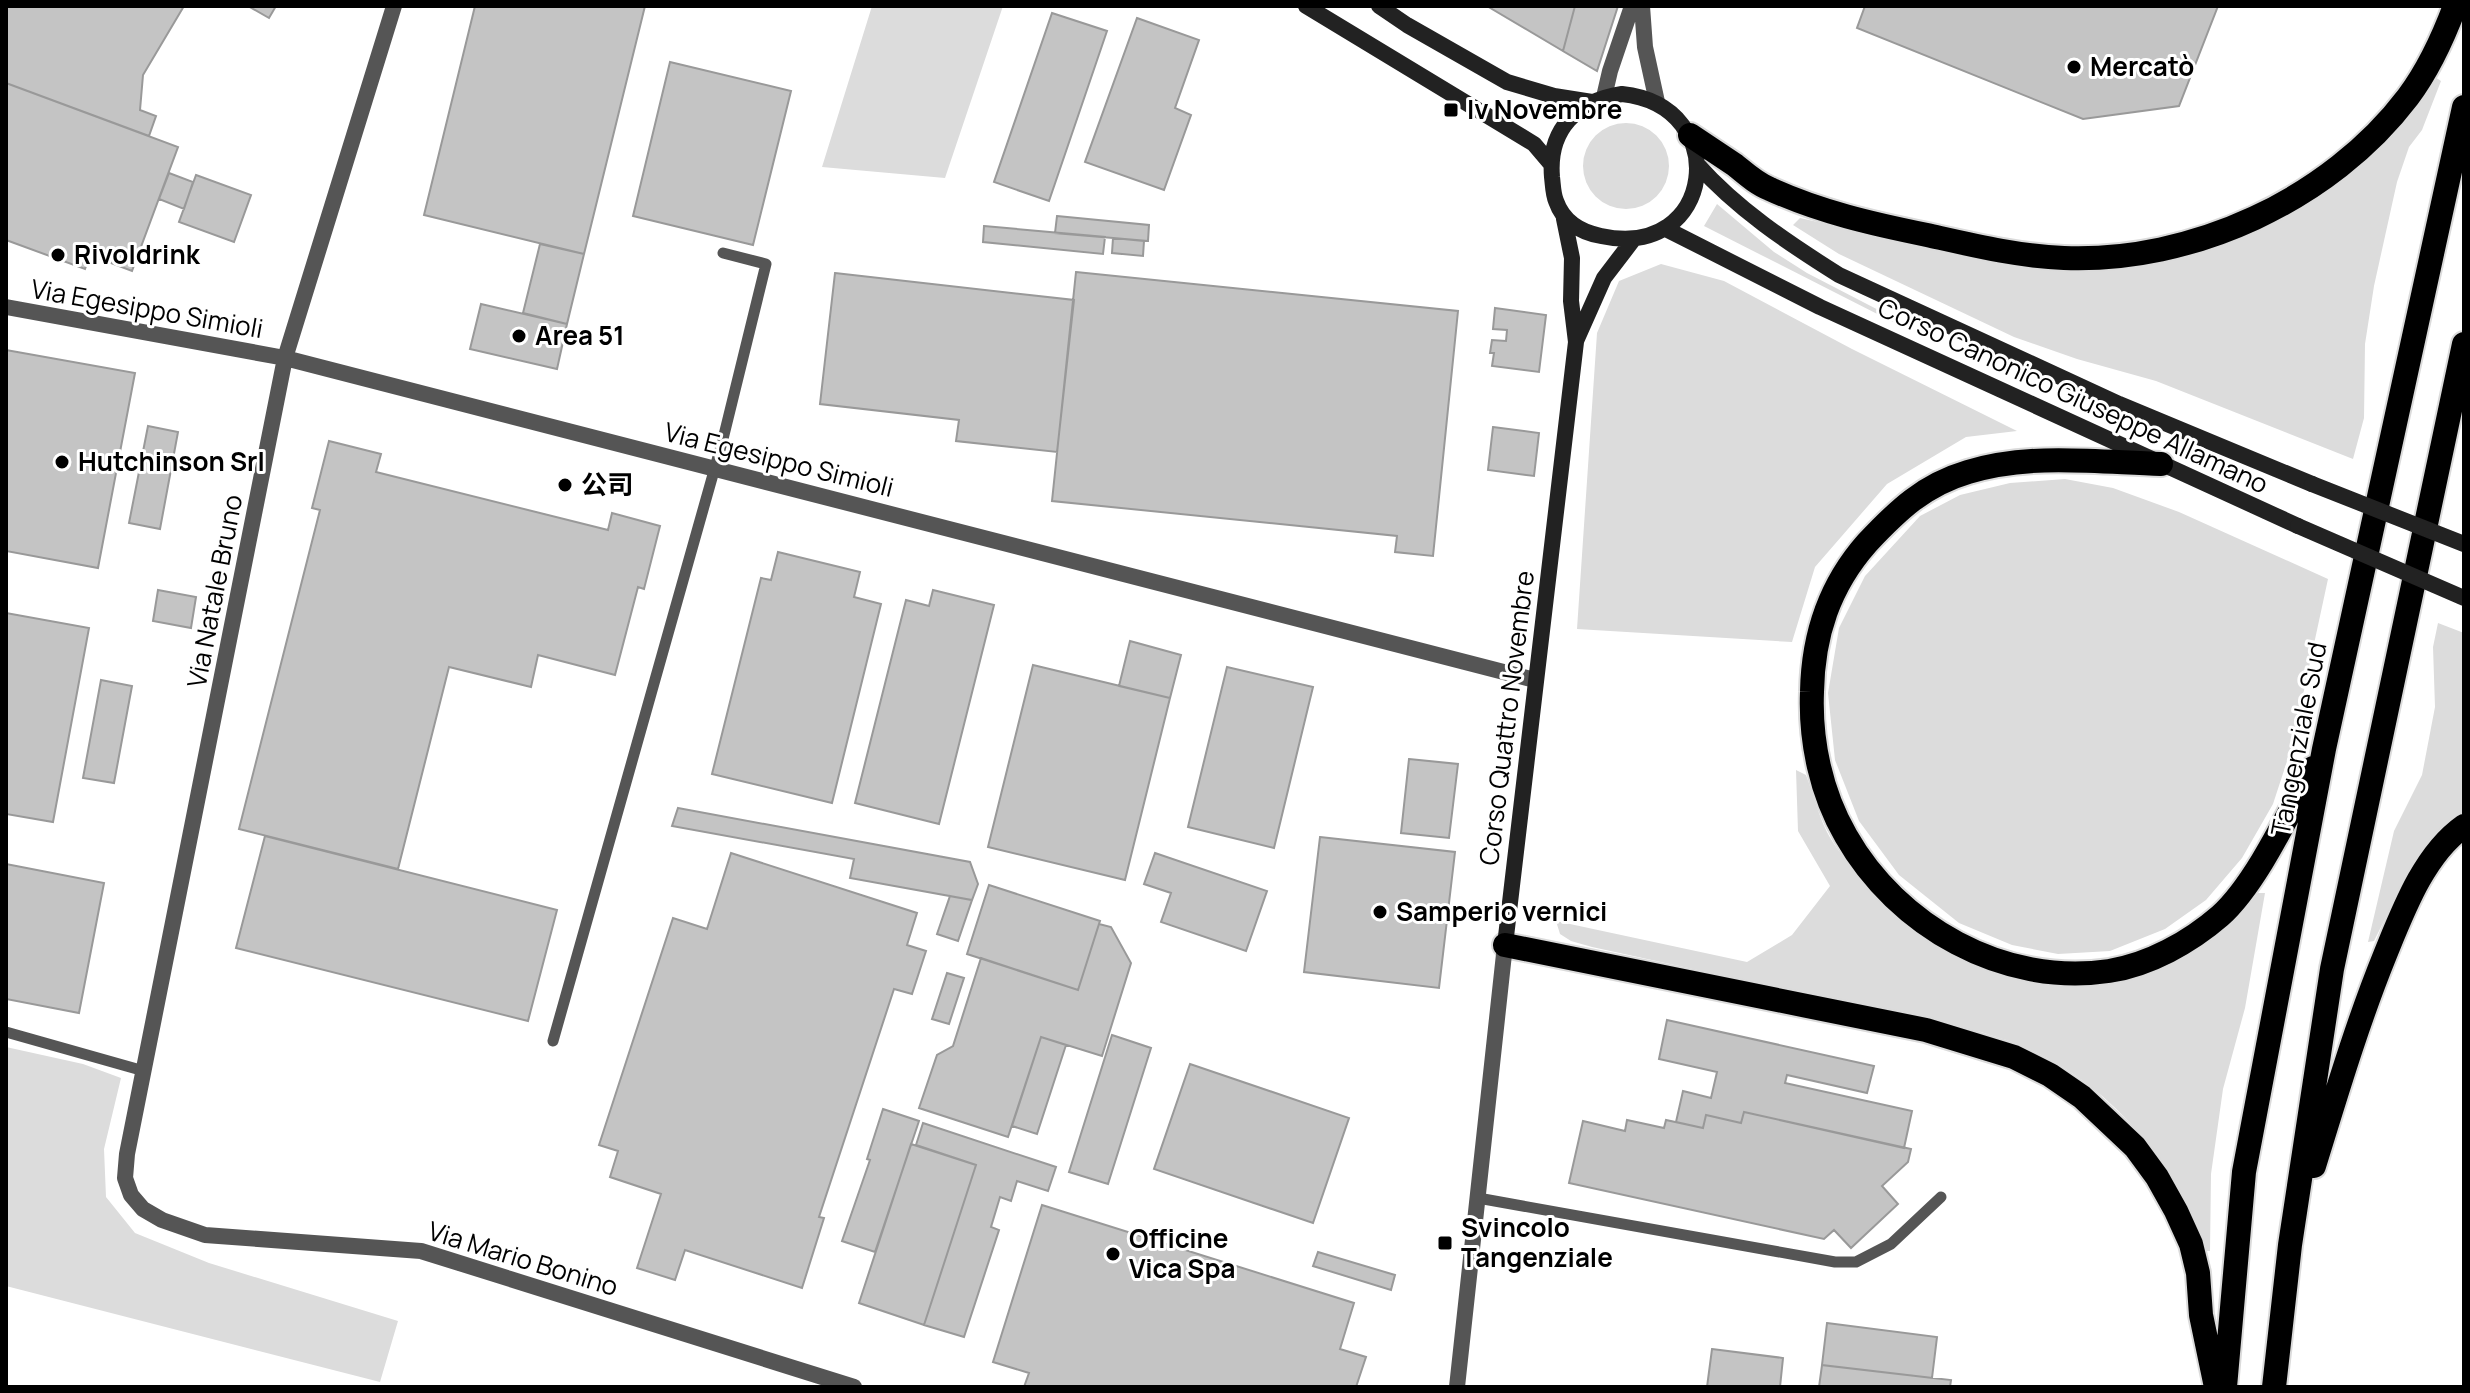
<svg xmlns="http://www.w3.org/2000/svg" width="2470" height="1393" font-family="Manrope,'Noto Sans SC',sans-serif">
  <style>
    .green { fill: #dcdcdc }
    .building { fill: #c4c4c4; stroke: #999; stroke-width: 2 }
    .lines { fill: none; stroke-linecap: round; stroke-linejoin: round }
    .highway-casing { stroke: #dbdbdb; stroke-width: 28 }
    .lane { stroke: #555; stroke-width: 11 }
    .street { stroke: #555; stroke-width: 16 }
    .secondary { stroke: #222; stroke-width: 16 }
    .highway { stroke: #000; stroke-width: 24 }
    .secondary-bridge { stroke: #222; stroke-width: 16 }
    .poi-dot { fill: #000; stroke: #fff; stroke-width: 3 }
    .labels { text-anchor: middle; stroke-width: 6; stroke-linejoin: round; paint-order: stroke }
    .poi-label { font-size: 26px; font-weight: bold; fill: #000; stroke: #fff; text-anchor: start }
    .street-label { font-size: 26px; fill: #000; stroke: #fff }
  </style>
  <rect width="100%" height="100%" fill="#fff"/>
  <path class="green" d="M872,6H1003L945,178L822,167Z
    M2435,77L2441,81L2422,130L2409,147L2397,182L2374,286L2365,344L2364,418L2353,459L2156,381L2077,359L2014,337L1839,254L1793,225L1800,218L1965,255L2037,268L2123,267L2194,254L2257,230L2315,197Z
    M1583 166a43 43 0 1 1 86 0a43 43 0 1 1-86 0Z
    M1717,204L1774,252L1807,273L1890,316L1893,322L1704,226Z
    M1661,264L1724,281L1852,349L2017,431L1966,437L1887,484L1815,567L1792,642L1577,629L1597,333L1619,281Z
    M2065,479L2113,488L2179,512L2328,579L2292,746L2273,804L2242,858L2206,900L2165,929L2110,951L2058,954L2012,945L1959,923L1899,875L1859,821L1835,760L1828,693L1839,628L1865,576L1920,516L1960,495L2010,483Z
    M2438,623L2464,633V812L2436,838L2400,889L2374,941L2368,942L2394,831L2422,775L2435,707L2433,647Z
    M1796,770L1806,775C1813,793 1818,814 1827,832C1835,848 1865,886 1878,900C1899,924 1929,942 1957,956C2054,1003 2145,993 2230,925C2240,916 2249,904 2258,893H2265L2245,1008L2223,1089L2211,1174L2210,1251H2205C2174,1161 2111,1084 2022,1046C2009,1040 1995,1037 1981,1032L1592,947L1571,941L1560,934L1556,921L1747,962L1792,935L1830,886L1798,831Z
    M6,1047L83,1064L121,1078L104,1149L106,1197L135,1233L209,1263L398,1321L380,1382L6,1286Z"/>
  <path class="building" d="M6,6H184L143,75L140,110L156,116L149,136L6,83Z
    M248,6H276L269,18Z
    M475,6H645L584,254L424,215Z
    M1487,6H1575L1563,51Z
    M1575,6H1618L1597,71L1563,51Z
    M1865,6H2218L2179,106L2083,119L1857,28Z
    M1052,13L1107,31L1049,201L994,182Z
    M1137,18L1199,40L1175,108L1191,115L1164,190L1085,162Z
    M670,62L791,91L753,245L633,216Z
    M6,83L178,147L132,271L90,255L85,269L6,240Z
    M169,173L193,182L184,209L159,199Z
    M196,175L251,195L234,242L179,222Z
    M1057,216L1149,225L1148,241L1055,233Z
    M984,226L1105,237L1103,254L983,242Z
    M1113,238L1144,241L1143,256L1112,253Z
    M540,244L584,254L567,324L523,313Z
    M1076,272L1458,311L1433,556L1395,552L1397,536L1052,501Z
    M835,273L1074,300L1057,452L956,441L959,420L820,404Z
    M481,304L567,324L557,369L470,349Z
    M1495,308L1546,315L1539,372L1492,366L1494,353H1490L1492,340L1506,341L1507,330L1493,329Z
    M6,350L135,373L98,568L6,551Z
    M148,426L178,432L160,529L129,523Z
    M1493,427L1539,433L1534,476L1488,470Z
    M329,441L381,454L376,472L608,530L612,513L660,526L644,589L638,587L615,675L538,655L531,687L449,667L398,869L239,829L320,510L312,508Z
    M778,552L860,572L854,597L881,604L832,803L712,774L761,578L771,580Z
    M158,590L196,597L191,628L153,621Z
    M933,590L994,605L939,824L855,803L906,600L929,606Z
    M6,613L89,628L53,822L6,814Z
    M1130,641L1181,655L1170,698L1119,686Z
    M1033,665L1170,698L1125,880L988,847Z
    M1227,667L1313,687L1274,848L1188,827Z
    M101,680L132,686L114,783L83,778Z
    M1409,759L1458,764L1449,838L1401,833Z
    M678,808L970,862L978,884L972,900L850,878L854,859L672,826Z
    M265,836L557,910L528,1021L236,948Z
    M1320,837L1455,852L1439,988L1304,972Z
    M731,853L917,913L907,945L926,951L912,994L894,989L819,1217L824,1218L802,1288L685,1250L675,1280L637,1268L661,1194L610,1177L618,1151L599,1145L673,918L707,929Z
    M1155,853L1267,891L1246,951L1161,922L1171,893L1144,884Z
    M6,864L104,883L79,1013L6,999Z
    M989,885L1100,921L1078,990L967,954Z
    M950,896L972,900L958,941L937,934Z
    M1099,924L1111,927L1131,963L1102,1056L1041,1037L1008,1137L919,1108L937,1055L953,1046L981,958L1078,990Z
    M947,973L964,978L949,1024L932,1019Z
    M1667,1020L1874,1066L1867,1093L1787,1075L1785,1083L1912,1111L1904,1148L1744,1112L1741,1123L1706,1115L1703,1128L1676,1122L1683,1091L1711,1098L1717,1072L1659,1059Z
    M1112,1035L1151,1048L1108,1184L1069,1172Z
    M1041,1037L1066,1045L1037,1134L1012,1126Z
    M1190,1064L1349,1118L1313,1223L1154,1169Z
    M883,1109L919,1121L875,1252L842,1241L870,1160L867,1159Z
    M1744,1112L1911,1149L1908,1162L1882,1186L1898,1204L1851,1248L1834,1230L1824,1239L1569,1183L1583,1121L1625,1131L1627,1120L1664,1128L1666,1120L1703,1128L1706,1115L1741,1123Z
    M923,1123L1056,1167L1048,1191L1017,1181L1011,1201L1000,1197L991,1227L999,1230L964,1337L924,1325L976,1165L916,1145Z
    M911,1144L976,1165L924,1325L859,1303Z
    M1042,1205L1354,1303L1340,1349L1366,1357L1356,1387H1024L1029,1373L993,1362Z
    M1318,1252L1395,1275L1391,1290L1313,1266Z
    M1827,1323L1937,1337L1932,1378L1822,1365Z
    M1712,1349L1783,1358L1780,1387H1707Z
    M1822,1365L1951,1380L1950,1387H1819Z"/>
  <g class="lines">
    <defs>
      <path id="highway" d="M1690,135C1705,145 1720,155 1735,165C1746,174 1757,184 1770,189C1820,212 1873,224 1927,235C1972,245 2017,256 2064,258C2192,263 2330,200 2408,97C2429,69 2443,38 2455,6
        M2161,464C2097,462 2030,453 1968,472C1924,485 1898,510 1867,543C1829,586 1813,635 1812,692C1810,741 1821,793 1846,836C1897,926 2004,987 2109,971C2149,965 2190,942 2220,916C2256,884 2289,812 2313,768
        M1505,945L1926,1030L2014,1057L2050,1075L2082,1097L2135,1147L2157,1177L2176,1211L2191,1244L2198,1273L2201,1315L2216,1387
        M2314,1166C2336,1095 2357,1024 2385,955C2403,911 2424,854 2464,826
        M2225,1387L2244,1172L2324,749L2464,107
        M2274,1387L2290,1245L2332,969L2464,344"/>
    </defs>
    <use href="#highway" class="highway-casing"/>
    <path class="lane" d="M6,1032L144,1071
      M553,1041L723,439L766,264L723,253
      M1478,1198L1835,1262H1856L1891,1244L1941,1197"/>
    <path class="street" d="M394,6L285,358L127,1154L125,1178L131,1195L143,1209L162,1220L205,1235L421,1251L854,1387
      M1642,6L1645,47L1657,102
      M1604,97L1610,71L1632,6
      M6,307L285,358L1535,680
      M1457,1387L1505,945"/>
    <path class="secondary" d="M1306,6L1534,144L1551,164
      M1379,6L1407,25L1507,82L1554,96L1592,102
      M1622,94C1734,106 1715,261 1601,236C1580,232 1563,221 1556,201C1553,194 1553,185 1552,177C1548,129 1577,101 1622,94Z
      M1697,164C1737,209 1788,243 1839,275L2119,404L2312,484
      M1666,229L1820,307L2298,526
      M1576,341L1604,278L1633,240
      M1505,945L1576,342L1571,301L1572,258L1564,219"/>
    <use href="#highway" class="highway"/>
    <path class="secondary-bridge" d="M2312,484L2464,544
      M2298,526L2464,598"/>
  </g>
  <g class="poi-dot">
    <circle cx="2074" cy="67" r="8"/>
    <rect x="1443" y="102" width="16" height="16" rx="4"/>
    <circle cx="58" cy="255" r="8"/>
    <circle cx="519" cy="336" r="8"/>
    <circle cx="62" cy="462" r="8"/>
    <circle cx="565" cy="485" r="8"/>
    <circle cx="1380" cy="912" r="8"/>
    <rect x="1437" y="1235" width="16" height="16" rx="4"/>
    <circle cx="1113" cy="1254" r="8"/>
  </g>
  <g class="labels">
    <g class="poi-label">
      <text x="2090" y="76">Mercatò</text>
      <text x="1467" y="119">Iv Novembre</text>
      <text x="74" y="264">Rivoldrink</text>
      <text x="535" y="345">Area 51</text>
      <text x="78" y="471">Hutchinson Srl</text>
      <text x="581" y="494">公司</text>
      <text x="1396" y="921">Samperio vernici</text>
      <text x="1461" y="1237">Svincolo<tspan x="1461" dy="30">Tangenziale</tspan></text>
      <text x="1129" y="1248">Officine<tspan x="1129" dy="30">Vica Spa</tspan></text>
    </g>
    <g class="street-label">
      <text transform="translate(147 309) rotate(10)" y="9">Via Egesippo Simioli</text>
      <text transform="translate(2073 396) rotate(25)" y="9">Corso Canonico Giuseppe Allamano</text>
      <text transform="translate(779 460) rotate(14)" y="9">Via Egesippo Simioli</text>
      <text transform="translate(215 591) rotate(-79)" y="9">Via Natale Bruno</text>
      <text transform="translate(1507 718) rotate(-83)" y="9">Corso Quattro Novembre</text>
      <text transform="translate(2299 739) rotate(-79)" y="9">Tangenziale Sud</text>
      <text transform="translate(523 1259) rotate(17)" y="9">Via Mario Bonino</text>
    </g>
  </g>
  <rect width="2470" height="1393" fill="none" stroke="#000000" stroke-width="16"/>
</svg>
